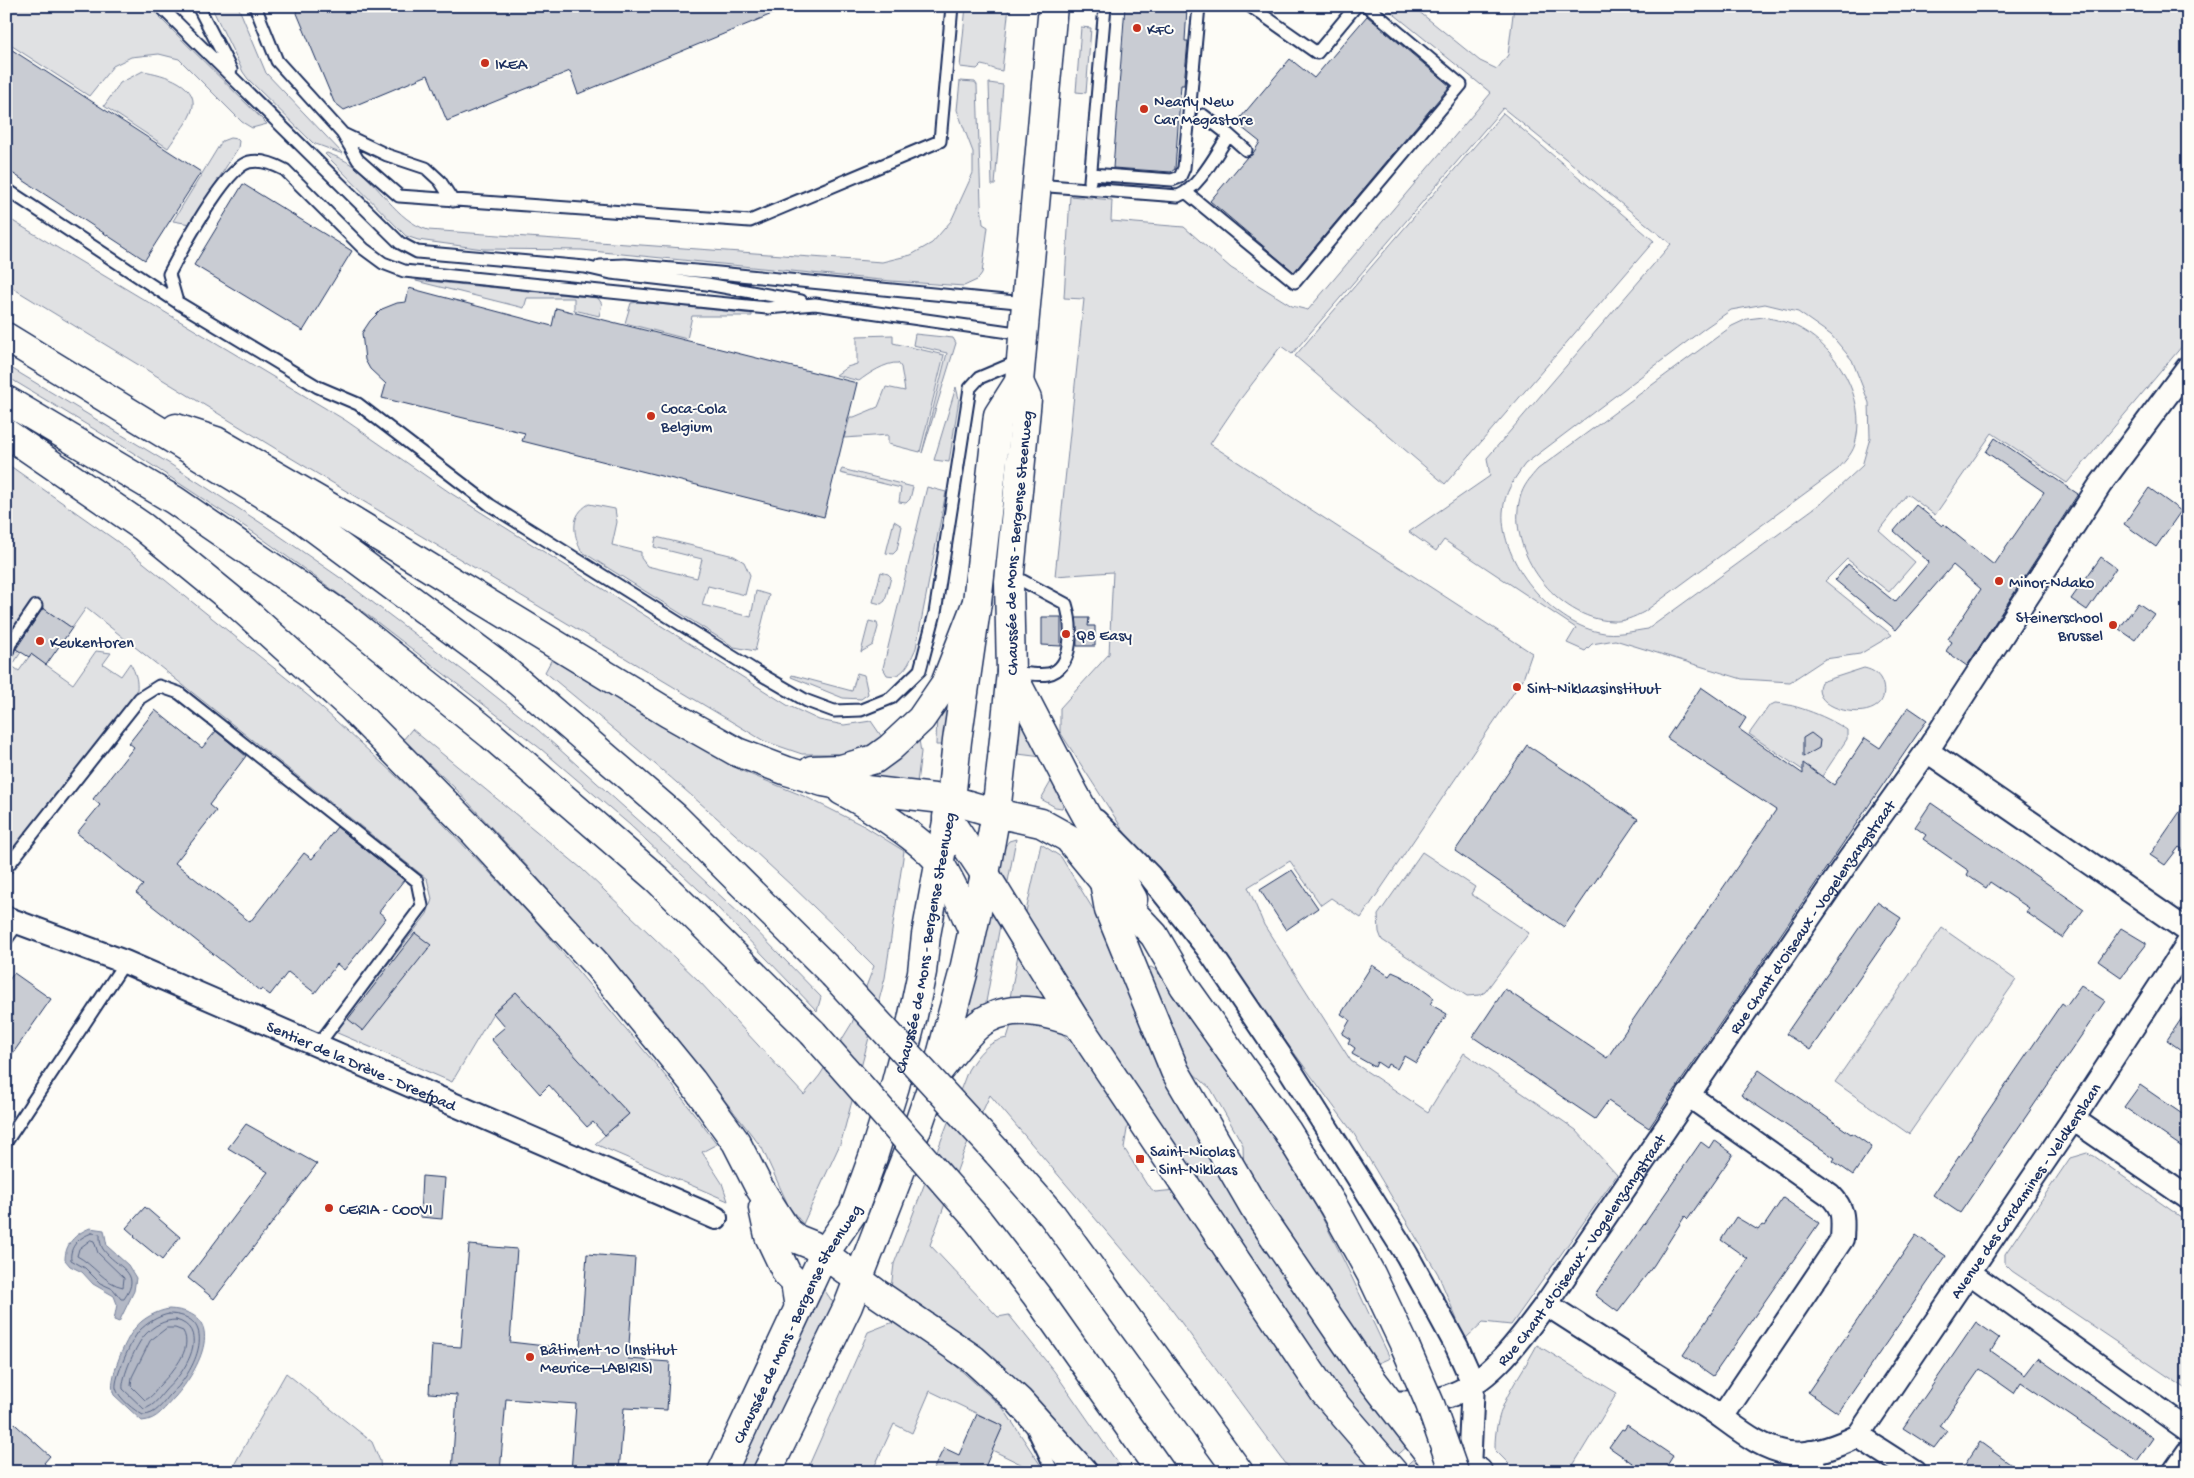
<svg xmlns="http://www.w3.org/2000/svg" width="2194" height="1478" font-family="'Gochi Hand',sans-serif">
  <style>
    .green { fill: #e0e1e3; stroke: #7e88a0; fill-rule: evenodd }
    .water { fill: #b3b8c5; stroke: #76819c }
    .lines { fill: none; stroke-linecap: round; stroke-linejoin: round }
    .shore { stroke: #586687; stroke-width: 1 }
    .building { fill: #c9ccd3; stroke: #1b2f5e }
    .service-casing { stroke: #1b2f5e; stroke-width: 15 }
    .minor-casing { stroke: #1b2f5e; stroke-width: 26 }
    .tertiary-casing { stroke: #1b2f5e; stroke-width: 31 }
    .primary-casing { stroke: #1b2f5e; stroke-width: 31 }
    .motorway-casing { stroke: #1b2f5e; stroke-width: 31 }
    .service { stroke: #fdfcf7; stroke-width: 11 }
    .minor { stroke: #fdfcf7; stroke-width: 22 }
    .tertiary { stroke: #fdfcf7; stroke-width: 28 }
    .primary { stroke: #fdfcf7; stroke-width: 28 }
    .motorway { stroke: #fdfcf7; stroke-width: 28 }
    .motorway-bridge-casing { stroke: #1b2f5e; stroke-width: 31; stroke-linecap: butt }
    .motorway-bridge { stroke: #fdfcf7; stroke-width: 28 }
    .poi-dot { fill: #c8321e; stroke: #fdfcf7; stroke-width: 2 }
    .labels { text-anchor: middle; stroke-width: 4; stroke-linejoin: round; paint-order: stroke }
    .poi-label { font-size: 16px; fill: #1b2f5e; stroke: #fdfcf7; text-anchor: start }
    .street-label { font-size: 16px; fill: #1b2f5e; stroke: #fdfcf7 }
  </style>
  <rect width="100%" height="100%" fill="#fdfcf7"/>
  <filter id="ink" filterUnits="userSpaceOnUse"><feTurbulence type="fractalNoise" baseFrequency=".02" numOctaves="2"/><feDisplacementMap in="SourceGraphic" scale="10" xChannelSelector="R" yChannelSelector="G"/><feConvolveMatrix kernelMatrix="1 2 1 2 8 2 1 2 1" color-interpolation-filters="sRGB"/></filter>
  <g filter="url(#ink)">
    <path class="green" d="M6,6H148L267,124L252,128L242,122L179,59L159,54L131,57L113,66L89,96L6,42Z
      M211,6H238L266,73L343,154L313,143L248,79L243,72Z
      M966,6H1009L1002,71C994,70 989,66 981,65L977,69L960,67Z
      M1384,6H1412L1480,61L1497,69L1508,55L1514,6H1571V12L1577,6H2188V339L2067,483L1992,433L1935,515L1907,494L1879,530L1915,562L1889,592L1847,559L1825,581L1892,635L1860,654L1825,659L1790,682L1742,679L1615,640L1592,644L1585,651L1567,643L1576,628L1444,540L1436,551L1409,532L1490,476L1487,458L1671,244L1503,108L1292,354L1281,346L1239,401L1210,444L1532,653L1523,679L1361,918L1331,898L1321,905L1290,861L1248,887L1264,925L1351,1061L1428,1112L1464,1053L1576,1130L1617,1175L1511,1325L1483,1322L1465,1339L1438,1274L1354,1134L1208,936L1125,833L1060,732V708L1109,654L1113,572L1055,576L1084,299L1064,298L1070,196L1112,200L1111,221L1184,227L1231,268L1292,306L1308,310L1491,93ZM1765,304L1798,312L1831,335L1852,360L1869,403L1870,438L1862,466L1824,501L1648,629C1633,631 1615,636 1599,632C1551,622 1500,562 1503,512C1504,493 1514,479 1525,464L1705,328L1731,310Z
      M1081,27L1091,28L1086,93L1076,92Z
      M143,71C163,74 203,85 191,113C186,125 175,137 168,148L104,106L120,83Z
      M960,81L975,82L977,85L981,204L983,224L988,227L982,273L977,280L964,286L891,281L582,250L483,249L418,240L406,236L325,154L327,153C335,156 345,160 352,165C380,184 395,220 428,230L882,262L911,255L932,243L951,221L973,173V152L957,110Z
      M989,83L1003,85L995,185H992Z
      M1503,113L1654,241L1445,484L1295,356Z
      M230,138L237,139L239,141L238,148L190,224L173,221L222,141Z
      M6,217L345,420L452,494L787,705L819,720L844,725L871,721L884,740L841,754H802L764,741L291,458L6,284Z
      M416,280L598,298L602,304L599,316L574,310V298H527L524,308L416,281Z
      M639,302L752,314V316H692L687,339L625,323L631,303Z
      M1764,317C1777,320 1789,322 1801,329C1837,349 1866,398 1856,440C1854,452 1846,460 1838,469L1644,612C1634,617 1624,622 1612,621C1557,619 1506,551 1520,498C1523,486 1530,478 1538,469L1732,326L1747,319Z
      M915,334L953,338L956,343L922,453L947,353L913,345Z
      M893,335V343L944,355L920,452L888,444V435L844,438L850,417H854L878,407L886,387L905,391L901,367L898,363C886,362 868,374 859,381L836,375L847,367L857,364V336Z
      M6,365L170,464L264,525L339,577L465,672L538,730L674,852L744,918L821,997L817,1011L715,905L630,825L541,749L377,622L256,534L132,452L6,376Z
      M956,387L959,399L949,462L934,460Z
      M6,463L118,542L311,698L407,786L536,921L667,1078L717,1144L702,1152L722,1183L728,1201L595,1144L629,1114L516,992L493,1013L452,1082L335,1032L427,914L432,899L427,879L86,608L72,628L34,602L6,642Z
      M842,469L913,487L910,499L906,503L899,502L901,488L840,473Z
      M927,487L946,492L916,648C910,661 904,679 887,675L883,668Z
      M589,504L615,509L617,522L612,545L641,552V558L647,566L697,578L702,559L654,547L656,537L734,556L744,562L750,575L745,595L708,586L702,605L751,617L756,591L769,595L755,651L734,647L581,551C573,533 570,515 589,504Z
      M894,521L902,526L897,550L893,554L886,553Z
      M881,572L888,574L891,577L885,601L881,604L873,602Z
      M869,621L877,623L878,627L873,645L861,652Z
      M18,650L21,652L12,666L19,671L31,654L73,684L96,651L111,653L103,664L121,676L130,663C136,673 139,683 136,695L6,859V667Z
      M553,657L742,771L806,797L864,826L904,851L885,978L841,1142L803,1224L789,1207L762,1148L652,1007L527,866L455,788L403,740L412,729L581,868L699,981L804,1095L820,1075L852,1023L874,966C771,861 658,765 545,672Z
      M1864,668C1873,670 1880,674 1883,685C1893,728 1805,713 1821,682Z
      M857,673L864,675L868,694L861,699L843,698L791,677L792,675L852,691Z
      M948,702L944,745H936L937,709Z
      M1775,703C1796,704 1830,718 1847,730V739L1819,781L1749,734L1769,706Z
      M1021,718L1042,757L1018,754Z
      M918,734L921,752L917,783L865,776Z
      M1053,778L1065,800L1062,808L1055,807L1041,799Z
      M1016,839L1007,887C997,872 998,855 1009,841Z
      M1041,844L1061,857L1101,922L1192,1128L1222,1180L1410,1444L1391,1461L1273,1306L1025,916Z
      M1422,852L1475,887L1471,894L1529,933L1485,992L1480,995L1467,996L1382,940L1379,932L1378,915Z
      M992,908L1001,920L984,1013L967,1017L963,1013L989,911Z
      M1942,928L2016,980L1909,1134L1835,1082Z
      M1019,949L1055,1003H1009Z
      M1151,967L1156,970C1207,1040 1260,1110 1304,1185C1336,1240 1362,1300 1390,1358L1374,1365L1244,1175L1243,1145L1211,1089L1193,1073L1170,1037L1143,970Z
      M1013,1019L1059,1031L1079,1049L1129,1117L1124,1148L1147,1185L1155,1192L1176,1190L1375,1472H1292L1163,1298L990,1095L963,1154L930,1245L998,1317L1009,1315L1054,1371L1124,1472H1090L973,1344L943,1320L891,1288L894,1264L968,1070C978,1054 988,1041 1007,1038Z
      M2087,1153L2094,1156L2188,1222V1390L2012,1271L2005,1264V1254L2070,1158Z
      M821,1285L834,1304L754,1472H734Z
      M896,1321L946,1357L1003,1408L1045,1472H1037L992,1450L1003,1426L930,1391L912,1433L894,1424L872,1472H806L868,1332Z
      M1537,1345L1617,1393L1569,1472H1517L1495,1450C1494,1405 1517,1383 1537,1345Z
      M286,1373L372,1442L380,1461L381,1472H230Z
      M1419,1454L1424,1468L1420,1472L1400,1471Z"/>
    <path class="water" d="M90,1228L104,1230L107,1246L128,1265L136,1278L134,1291L119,1322L114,1320L117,1304L114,1296L93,1284L82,1272L70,1266L65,1260C65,1244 75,1234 90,1228Z
      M169,1309C230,1312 199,1370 175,1397C165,1407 158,1420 142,1421L114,1395C107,1381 125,1340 135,1328C143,1318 157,1311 169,1309Z"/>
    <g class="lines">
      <path class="shore" d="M92,1233L100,1234C100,1239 100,1244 103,1249C116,1268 144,1271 124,1299H121L113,1289L100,1283L85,1268L71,1260C69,1247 79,1237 92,1233Z
        M91,1240L94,1241L98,1253L124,1278L123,1287C105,1284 93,1264 77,1256L79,1249Z
        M169,1314C215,1315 200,1359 181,1383C178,1388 173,1391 170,1395C163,1403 156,1415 143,1415C135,1411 118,1398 116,1388C114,1378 132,1339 139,1331C147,1323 158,1316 169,1314Z
        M176,1320C207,1328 190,1364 175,1380C172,1384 168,1387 164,1392C158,1399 154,1406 144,1409L123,1389C121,1378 137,1343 145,1335C153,1326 164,1320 176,1320Z
        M167,1328H175L183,1331C194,1350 171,1373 159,1386C155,1392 152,1397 145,1400L131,1386L132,1377L150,1341Z"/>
    </g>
    <path class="building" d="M294,6H789V7L578,94L570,71L447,121L428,75L344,110L334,102Z
      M1125,6L1187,8L1185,41H1188L1184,85H1181L1175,169L1171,172L1113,168Z
      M1367,16L1450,86L1294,272L1210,201L1247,157L1252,155L1260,142L1236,123L1290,59L1314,78Z
      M6,46L201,172L145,260L6,169Z
      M243,184L352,251L303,331L194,265Z
      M409,288L552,326L556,308L857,383L824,517L522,441L525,433L382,398L386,384L370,369L365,360L362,333L370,321L382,309L397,303L406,302Z
      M1995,438L2078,494L1967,666L1946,651L1952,642L1948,639L1981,589L1953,565L1896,630L1835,580L1848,564L1895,602L1929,562L1894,531L1916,505L1942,526L1943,524L1994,565L2044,492L1986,452Z
      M2149,488L2181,511L2156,547L2124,524Z
      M2101,557L2116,568L2087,610L2071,599Z
      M2138,603L2154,614L2135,640L2119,629Z
      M43,608L72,628L46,665L31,654L29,657L16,649Z
      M1042,617H1061V646L1042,645Z
      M1076,618H1089L1088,626H1095V646H1077Z
      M1701,687L1746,718L1739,729L1803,774V763L1834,785L1865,738L1880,748L1908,707L1927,720L1649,1128L1608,1101L1595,1119L1473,1037L1505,989L1607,1058L1776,810L1667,738Z
      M155,710L202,748L216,731L246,756L209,805L216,811L175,863L250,922L304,853L312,859L337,827L404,880L379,912L386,918L368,941L344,970L337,964L315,993L288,972L270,995L262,989L260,991L136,893L143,885L77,833L100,805L93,799L134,747L129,743Z
      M1811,733L1820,740L1819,748L1803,757V738Z
      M1527,745L1638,819L1564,927L1455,851Z
      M2188,800V853L2179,847L2165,865L2150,855Z
      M1931,803L2084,909L2063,938L2026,912L2029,908L1990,882L1986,888L1967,875L1969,871L1923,839L1926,835L1915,827Z
      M1292,870L1318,908L1286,930L1260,890Z
      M1877,902L1901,918L1810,1050L1786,1034Z
      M2121,928L2146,943V945L2121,977L2098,961Z
      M415,933L431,945L363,1031L348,1019Z
      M1372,965L1389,976L1392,972L1401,976L1419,987L1434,998L1430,1004L1447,1014L1416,1063L1404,1056L1397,1069L1388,1064L1386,1068L1377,1062L1375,1067L1352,1054L1355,1048L1348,1043L1350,1039L1342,1034L1350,1020L1341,1014Z
      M14,973L51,999L6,1063V984Z
      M2081,985L2105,1001L1960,1213L1933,1195L1972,1137L1971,1136L2062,1003L2066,1006Z
      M516,992L629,1114L605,1135L593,1122L587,1127L549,1085L540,1094L491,1039L505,1027L493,1013Z
      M2188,1009V1055L2167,1040Z
      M1759,1070L1851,1134L1852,1133L1872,1147L1853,1175L1833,1161L1835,1158L1741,1095Z
      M2140,1085L2188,1118V1139L2182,1147L2124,1107Z
      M246,1124L317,1164L214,1299L188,1278L268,1172L228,1148Z
      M1714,1140L1733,1154L1688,1219L1685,1216L1654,1265L1618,1312L1595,1295L1701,1142L1709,1148Z
      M422,1176L445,1178L442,1219L420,1217Z
      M1783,1198L1819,1223L1713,1376L1683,1355L1748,1259L1721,1240L1736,1217L1758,1230L1762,1225L1764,1226Z
      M145,1207L180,1237L162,1260L134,1237L135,1236L126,1228Z
      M1916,1235L1946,1256L1838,1413L1808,1392Z
      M469,1245L517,1249L510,1342L545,1346L580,1348L587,1254L635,1258L628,1359L670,1362L667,1410L624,1408L619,1472H571L576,1404L506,1399L500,1472H452L457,1395L429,1393L432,1345L461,1347Z
      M1976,1322L1999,1338L1991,1351L2025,1375L2038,1358L2153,1438L2137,1461L2021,1382L2014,1393L1980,1369L1940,1426L1947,1431L1934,1448L1903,1428Z
      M977,1414L1003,1426L985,1467L995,1472H932L944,1448L959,1455Z
      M6,1416L50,1456L44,1463L54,1472H6Z
      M1627,1425L1673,1456L1663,1472H1645L1609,1447L1622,1429L1624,1430Z
      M1980,1442L2021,1472H1960Z"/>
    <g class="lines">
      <defs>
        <path id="service" d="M160,6L400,243L417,252L585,267L611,273L707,284L801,301
          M198,6L231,70
          M255,6L277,61L342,133L358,160L399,196L750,221L940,141L952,6
          M1250,6L1317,53L1356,6
          M343,134L387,155L426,168L440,181L453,201
          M1229,135L1246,150
          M1091,174L1172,180L1180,177L1184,168L1199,6
          M1090,181L1105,6
          M1036,185L1178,196C1199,188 1216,154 1229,135L1203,115
          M6,189L177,302
          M1187,193L1295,282L1461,85L1367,6
          M600,266L625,265L708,272L1027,303
          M1019,361L979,378L970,388L935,613L920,670L891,698L861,710L834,711L807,701L757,672L490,505L358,404L318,387L177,302L169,274C181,251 225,168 249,162C262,159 274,164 285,170L364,249L383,263L404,271L767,308L815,304L1023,334
          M1010,574L1066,604C1072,623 1075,668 1048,674C1037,676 1024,673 1012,672
          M6,655L10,644L36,606
          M6,868L140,698L159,686L179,693L417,881L422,906L318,1045
          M6,940L18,923
          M6,1142L125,962
          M1034,1432L1053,1472"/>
        <g id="minor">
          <path d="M1927,751L2188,931"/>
          <path d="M1096,821L1150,876L1208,949L1292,1073L1407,1255L1457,1347L1473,1383L1469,1469"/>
          <path id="s1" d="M6,918L125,962L716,1218"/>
          <path d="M1688,1095L1830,1195C1845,1210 1843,1219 1842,1239L1722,1417"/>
          <path d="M2073,1119L2188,1198"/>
          <path d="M1970,1273L2188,1430"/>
          <path id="s2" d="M1546,1304C1600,1339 1653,1373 1707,1407C1733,1424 1757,1448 1789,1453C1813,1456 1838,1446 1858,1436L2073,1119L2188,943"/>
          <path id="s3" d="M1389,1403C1408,1402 1428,1403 1446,1397C1491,1382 1519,1340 1546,1304L1848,861L1927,751L2100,485L2188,367"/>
          <path d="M1858,1436L1914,1472"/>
          <path d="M1811,1452L1815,1472"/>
          <path d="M2174,1472L2188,1452"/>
        </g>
        <path id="tertiary" d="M985,874L1077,1023L1324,1392L1393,1472
          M1104,882L1109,910L1175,1071L1254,1207L1366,1372L1443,1472
          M936,1074C950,1057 970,1027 989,1018C1017,1004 1049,1013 1077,1023
          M1445,1472C1457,1468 1466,1468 1478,1472"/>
        <g id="primary">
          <path d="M1011,672L1076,797"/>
          <path d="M951,800L996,813L1041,823L1068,838L1104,882"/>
          <path d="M947,817L985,874"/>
          <path id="s4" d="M722,1472L824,1254L853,1212L873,1157L895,1086L912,1020L922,972L926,935L951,800L957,741L977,602L998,415L1019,382L1053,6"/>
          <path id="s5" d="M767,1472L848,1306L918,1126L936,1074L964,970L985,874L996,813L1002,758L1011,672L1009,582L1027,399L1019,382"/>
        </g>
        <path id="motorway" d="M6,337L297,515L499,665L674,816L833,974
          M6,400L174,500L343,616L491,735L657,879L813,1033
          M176,428L216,441L345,516L668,713L737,752L787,771L823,782L866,790L951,800
          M6,433L143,527L237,604L350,706L474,832L598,966L692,1081L720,1120L736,1142L759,1187L787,1231L797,1239L812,1245L875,1292L973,1359L1019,1401L1083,1472
          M812,770L841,769L875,759L890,748L921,719L945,684L977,602
          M842,791C864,802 928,844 940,864C953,884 962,907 972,929
          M1076,797L1133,899
          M1104,882L1154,935L1184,986L1287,1131L1334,1207L1371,1274L1405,1346
          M997,1152L1052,1215L1239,1472
          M763,1208L769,1236L787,1274L795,1282L799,1308
          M977,1219L1036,1295L1161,1472"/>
      </defs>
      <use href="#service" class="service-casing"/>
      <use href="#minor" class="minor-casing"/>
      <use href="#tertiary" class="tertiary-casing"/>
      <use href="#primary" class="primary-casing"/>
      <use href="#motorway" class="motorway-casing"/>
      <use href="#service" class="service"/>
      <use href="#minor" class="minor"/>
      <use href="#tertiary" class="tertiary"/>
      <use href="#primary" class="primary"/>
      <use href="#motorway" class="motorway"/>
      <defs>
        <path id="motorway-bridge" d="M833,974L997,1152
          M813,1033L977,1219
          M1405,1346L1430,1404L1454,1472"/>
      </defs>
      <use href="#motorway-bridge" class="motorway-bridge-casing"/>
      <use href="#motorway-bridge" class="motorway-bridge"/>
    </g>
  </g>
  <g class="poi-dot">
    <circle cx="1137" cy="28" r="5"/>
    <circle cx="485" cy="63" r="5"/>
    <circle cx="1144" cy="109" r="5"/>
    <circle cx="651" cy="416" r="5"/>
    <circle cx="1999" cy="581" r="5"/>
    <circle cx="2113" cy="625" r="5"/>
    <circle cx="1066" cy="634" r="5"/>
    <circle cx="40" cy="641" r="5"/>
    <circle cx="1517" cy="687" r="5"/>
    <rect x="1135" y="1154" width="10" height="10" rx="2.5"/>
    <circle cx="329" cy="1208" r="5"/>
    <circle cx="530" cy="1357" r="5"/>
  </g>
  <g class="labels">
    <g class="poi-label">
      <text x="1147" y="34">KFC</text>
      <text x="495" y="69">IKEA</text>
      <text x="1154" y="106">Nearly New<tspan x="1154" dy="18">Car Megastore</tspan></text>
      <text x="661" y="413">Coca-Cola<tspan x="661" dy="18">Belgium</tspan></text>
      <text x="2009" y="587">Minor-Ndako</text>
      <text x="2103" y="622" text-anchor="end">Steinerschool<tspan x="2103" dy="18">Brussel</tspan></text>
      <text x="1076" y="640">Q8 Easy</text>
      <text x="50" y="647">Keukentoren</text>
      <text x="1527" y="693">Sint-Niklaasinstituut</text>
      <text x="1150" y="1156">Saint-Nicolas<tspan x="1150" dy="18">- Sint-Niklaas</tspan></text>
      <text x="339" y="1214">CERIA - COOVI</text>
      <text x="540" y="1354">Bâtiment 10 (Institut<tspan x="540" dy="18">Meurice—LABIRIS)</tspan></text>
    </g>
    <g class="street-label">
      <text dy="6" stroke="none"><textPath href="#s5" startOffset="972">Chaussée de Mons - Bergense Steenweg</textPath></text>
      <text dy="6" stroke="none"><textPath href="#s3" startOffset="666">Rue Chant d'Oiseaux - Vogelenzangstraat</textPath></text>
      <text dy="6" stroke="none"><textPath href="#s4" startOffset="571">Chaussée de Mons - Bergense Steenweg</textPath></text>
      <text dy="6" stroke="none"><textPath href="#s1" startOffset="385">Sentier de la Drève - Dreefpad</textPath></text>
      <text dy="6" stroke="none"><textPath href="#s2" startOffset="655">Avenue des Cardamines - Veldkerslaan</textPath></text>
      <text dy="6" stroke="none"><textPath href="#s3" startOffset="261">Rue Chant d'Oiseaux - Vogelenzangstraat</textPath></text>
      <text dy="6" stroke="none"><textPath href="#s4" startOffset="166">Chaussée de Mons - Bergense Steenweg</textPath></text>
    </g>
  </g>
  <rect width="2194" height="1478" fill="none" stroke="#fdfcf7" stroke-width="25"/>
  <rect x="12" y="12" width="2169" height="1453" fill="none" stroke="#1b2f5e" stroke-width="2" filter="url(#ink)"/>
</svg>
